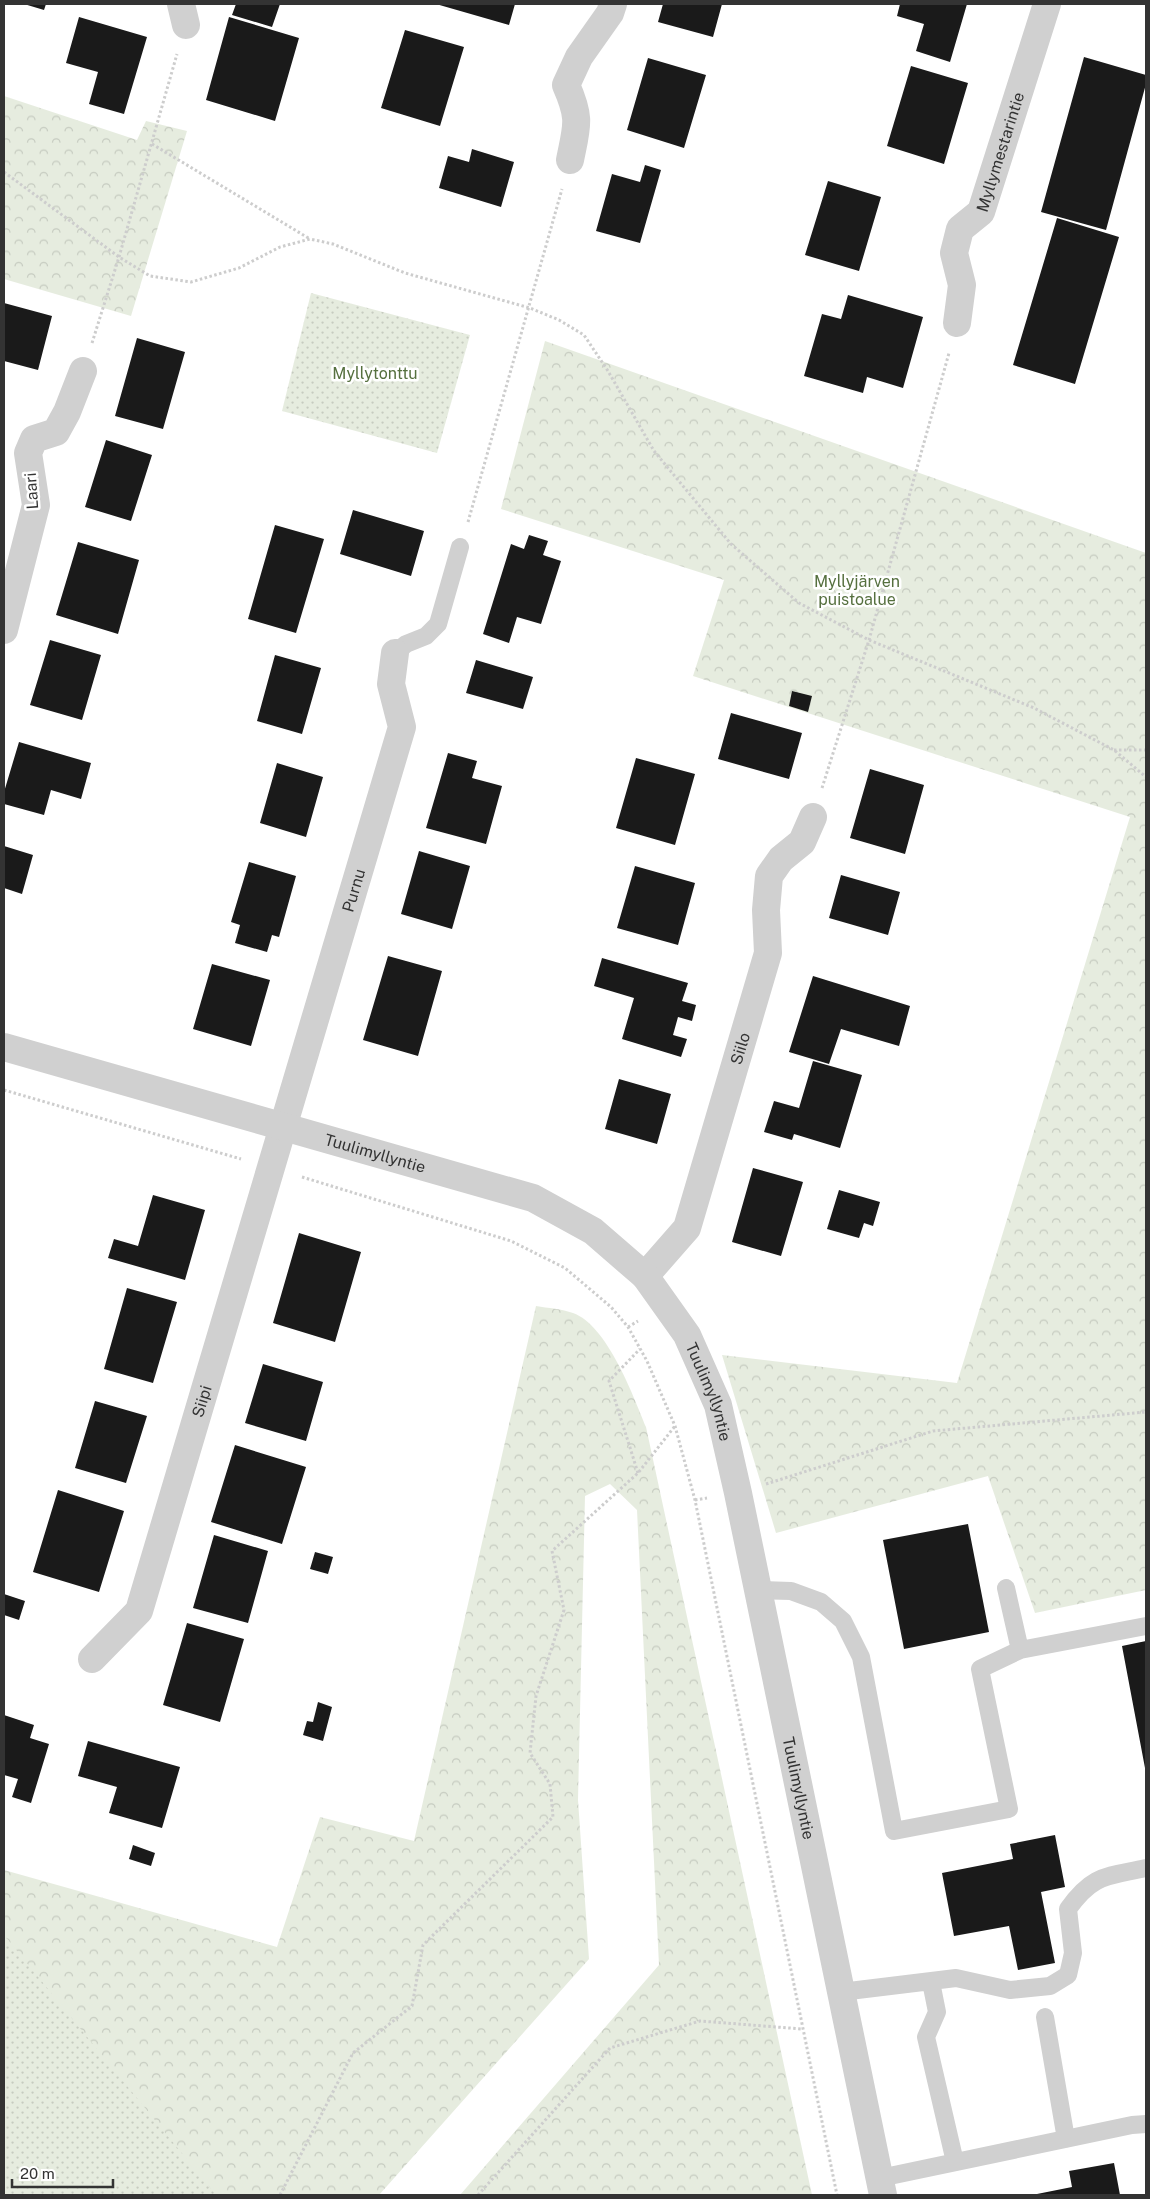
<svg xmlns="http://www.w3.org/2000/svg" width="1150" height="2199" font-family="'Public Sans',sans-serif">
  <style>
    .green { fill: url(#green-dots) }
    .forest { fill: url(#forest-crowns) }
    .building { fill: #1a1a1a }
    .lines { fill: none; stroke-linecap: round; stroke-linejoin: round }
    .path { stroke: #cdcdcd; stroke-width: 3; stroke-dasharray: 2.5 2.5; stroke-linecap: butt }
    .service { stroke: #d0d0d0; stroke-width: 18 }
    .minor { stroke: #d0d0d0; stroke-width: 28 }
    .tertiary { stroke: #d0d0d0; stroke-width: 28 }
    .labels { text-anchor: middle; stroke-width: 5; stroke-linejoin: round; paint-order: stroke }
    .street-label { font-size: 16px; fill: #333; stroke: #fff }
    .park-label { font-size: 16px; fill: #56703f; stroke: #fff }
  </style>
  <defs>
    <pattern id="green-dots" width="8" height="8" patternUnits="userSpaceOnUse" patternTransform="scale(1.25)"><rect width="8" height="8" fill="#e6ecdf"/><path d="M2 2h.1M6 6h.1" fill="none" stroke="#c6cbc0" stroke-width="1.8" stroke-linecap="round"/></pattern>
    <pattern id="forest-crowns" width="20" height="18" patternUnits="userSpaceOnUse" patternTransform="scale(1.25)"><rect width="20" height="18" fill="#e6ecdf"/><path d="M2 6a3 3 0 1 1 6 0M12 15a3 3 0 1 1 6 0" fill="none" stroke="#c6cbc0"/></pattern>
  </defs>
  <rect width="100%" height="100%" fill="#fff"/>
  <path class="green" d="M311,293L470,335L437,453L282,411Z
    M4,1931L221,2195H4Z"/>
  <path class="forest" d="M4,96L137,140L146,121L187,131L131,316L4,279Z
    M545,341L1146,553V1590L1035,1613L988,1476L776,1533L722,1355L957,1383L1130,817L693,676L724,580L501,509Z
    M536,1306C548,1308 562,1309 573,1313C607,1325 633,1395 646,1427L812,2195H460L659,1965L637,1510L610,1484L585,1496L578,1800L589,1959L379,2195H216L4,1935V1870L277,1947L320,1817L414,1841Z"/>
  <path class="building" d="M24,4H46L44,10Z
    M236,4H280L272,27L232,15Z
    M436,4H515L509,25Z
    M663,4H722L713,37L658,22Z
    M900,4H967L950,62L916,51L924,24L897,16Z
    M79,17L147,37L124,114L89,104L98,72L66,63Z
    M229,17L299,38L275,121L206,100Z
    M405,30L464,47L440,126L381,108Z
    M1084,57L1146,75V84L1106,230L1041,212Z
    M648,58L706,75L684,148L627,130Z
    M911,66L968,83L944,164L887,146Z
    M472,149L514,162L501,207L439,188L448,156L469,162Z
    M645,165L661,170L640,243L596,231L612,174L640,182Z
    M828,181L881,197L859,271L805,255Z
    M1057,218L1119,237L1075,384L1013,365Z
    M848,295L923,317L903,388L867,377L863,393L804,376L822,314L841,319Z
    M4,303L52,316L38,370L4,361Z
    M137,338L185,352L163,429L115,416Z
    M106,440L152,455L131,521L85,507Z
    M353,510L424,531L411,576L340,554Z
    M275,525L324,539L296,633L248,619Z
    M529,535L548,541L543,555L561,561L541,624L517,617L509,643L483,634L511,544L524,549Z
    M78,542L139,560L118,634L56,615Z
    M50,640L101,655L82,720L30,705Z
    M275,655L321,668L302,734L257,721Z
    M476,660L533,677L523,709L466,693Z
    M792,691L812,696L808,712L789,706Z
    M731,713L802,733L789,779L718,759Z
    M19,742L91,763L81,799L51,790L44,815L4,804V792Z
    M448,753L477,761L472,778L502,786L486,844L426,828Z
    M636,758L695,774L675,845L616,828Z
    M277,763L323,777L306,837L260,823Z
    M870,769L924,785L905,854L850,838Z
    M4,846L33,855L22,894L4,888Z
    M419,851L470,866L452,929L401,914Z
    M249,862L296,876L279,937L272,935L267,952L235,943L240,925L231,922Z
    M635,866L695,883L678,945L617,928Z
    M841,875L900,892L888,935L829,918Z
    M388,956L442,971L418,1056L363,1040Z
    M602,958L688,983L682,1001L696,1005L692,1021L678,1017L673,1035L687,1039L681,1057L622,1039L634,998L594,986Z
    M212,964L270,980L251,1046L193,1029Z
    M813,976L910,1006L899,1046L841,1029L829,1064L789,1052Z
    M813,1061L862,1075L840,1148L794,1134L792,1140L764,1132L774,1101L799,1108Z
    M619,1079L671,1094L657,1144L605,1129Z
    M753,1168L803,1182L781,1256L732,1242Z
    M839,1190L880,1202L873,1226L864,1223L859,1238L827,1229Z
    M153,1195L205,1210L185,1280L108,1258L114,1239L138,1246Z
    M299,1233L361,1252L335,1342L273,1323Z
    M127,1288L177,1302L153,1383L104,1369Z
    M263,1364L323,1382L306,1441L245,1423Z
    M95,1401L147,1416L126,1483L75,1468Z
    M235,1445L306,1467L282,1544L211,1522Z
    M58,1490L124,1511L99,1592L33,1572Z
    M968,1524L989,1632L904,1649L883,1540Z
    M214,1535L268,1551L248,1623L193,1608Z
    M315,1552L333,1557L328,1574L310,1569Z
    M4,1594L25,1601L19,1620L4,1615Z
    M187,1623L244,1639L220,1722L163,1705Z
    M1146,1641V1767L1145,1768L1122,1646Z
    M318,1702L332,1707L323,1741L303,1735L307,1721L313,1722Z
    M4,1715L34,1725L30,1738L49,1744L31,1803L12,1797L18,1779L4,1775Z
    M88,1741L180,1767L162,1828L109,1813L117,1787L78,1776Z
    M1055,1835L1065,1887L1041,1892L1055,1963L1018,1970L1009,1926L954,1936L942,1873L1013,1859L1010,1844Z
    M133,1845L155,1853L151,1866L129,1859Z
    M1114,2163L1120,2195H1032L1072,2187L1069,2171Z"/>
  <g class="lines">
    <path class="path" d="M152,144L310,239
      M4,172L119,257L150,276L191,282L239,268L280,247L310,239L333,244L405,273L530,308L559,320L584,335L608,371L654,451L731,544L799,603L869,640L1034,708L1114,750L1146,777
      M92,343L119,257L177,54
      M468,522L562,189
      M1114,750H1146
      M822,788L869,640L949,353
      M4,1090L241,1159
      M302,1177L511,1241L565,1268L611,1307L628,1327L647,1361L675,1426L695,1500L837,2195
      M628,1327L638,1321
      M638,1473L609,1381L640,1349
      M766,1484L933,1431L1146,1412
      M695,1500L707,1498
      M280,2195L353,2053L412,2006L423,1945L553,1817L550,1784L530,1753L536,1696L564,1610L552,1551L638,1473L675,1426
      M478,2195L610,2048L700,2021L802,2029"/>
    <path class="service" d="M395,653L406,644L426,636L438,624L460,547
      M1006,1588L1020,1650
      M758,1590L791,1591L821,1602L843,1621L861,1657L894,1831L1009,1809L980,1669L1020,1650L1146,1626
      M931,1982L937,2012L926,2037L955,2162
      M841,1992L956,1978L1010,1990L1050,1986L1068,1975L1073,1953L1068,1909C1093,1874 1106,1877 1146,1868
      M1045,2017L1066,2139
      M880,2178L1132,2125L1146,2124"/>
    <g class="minor">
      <path d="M181,4L186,25"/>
      <path d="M570,160C577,125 581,119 566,85L579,57L610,13L613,4"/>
      <path id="s1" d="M957,323L962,285L954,253L960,229L981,212L1047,4"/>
      <path d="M4,630L36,505L28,453L34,439L56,432L67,412L83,371"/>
      <path id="s2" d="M645,1276L687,1228L768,953L766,910L769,876L781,859L802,842L813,817"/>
      <path id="s3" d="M92,1659L139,1611L402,727L391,684L395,653"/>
    </g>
    <path class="tertiary" id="s4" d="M4,1047L533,1198L593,1231L645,1276L687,1335L718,1405L738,1493L883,2195"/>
  </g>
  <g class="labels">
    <g class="street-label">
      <text dy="6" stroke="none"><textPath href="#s1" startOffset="186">Myllymestarintie</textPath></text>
      <text transform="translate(31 491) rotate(-94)" y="6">Laari</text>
      <text dy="6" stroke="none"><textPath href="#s3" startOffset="819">Purnu</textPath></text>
      <text dy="6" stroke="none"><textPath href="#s2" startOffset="251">Siilo</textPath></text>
      <text dy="6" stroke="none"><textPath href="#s4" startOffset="386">Tuulimyllyntie</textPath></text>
      <text dy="6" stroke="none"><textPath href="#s4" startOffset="821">Tuulimyllyntie</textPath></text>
      <text dy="6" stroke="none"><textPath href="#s3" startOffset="286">Siipi</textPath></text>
      <text dy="6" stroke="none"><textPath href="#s4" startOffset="1228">Tuulimyllyntie</textPath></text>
    </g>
    <g class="park-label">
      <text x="375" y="379">Myllytonttu</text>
      <text x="857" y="587">Myllyjärven<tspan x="857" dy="18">puistoalue</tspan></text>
    </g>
  </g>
  <rect width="1150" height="2199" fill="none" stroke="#333333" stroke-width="10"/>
  <path d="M12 2179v8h101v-8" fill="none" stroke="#333333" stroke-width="2.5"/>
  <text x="20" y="2179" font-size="15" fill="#333333" stroke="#ffffff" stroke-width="4" paint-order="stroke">20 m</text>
</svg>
